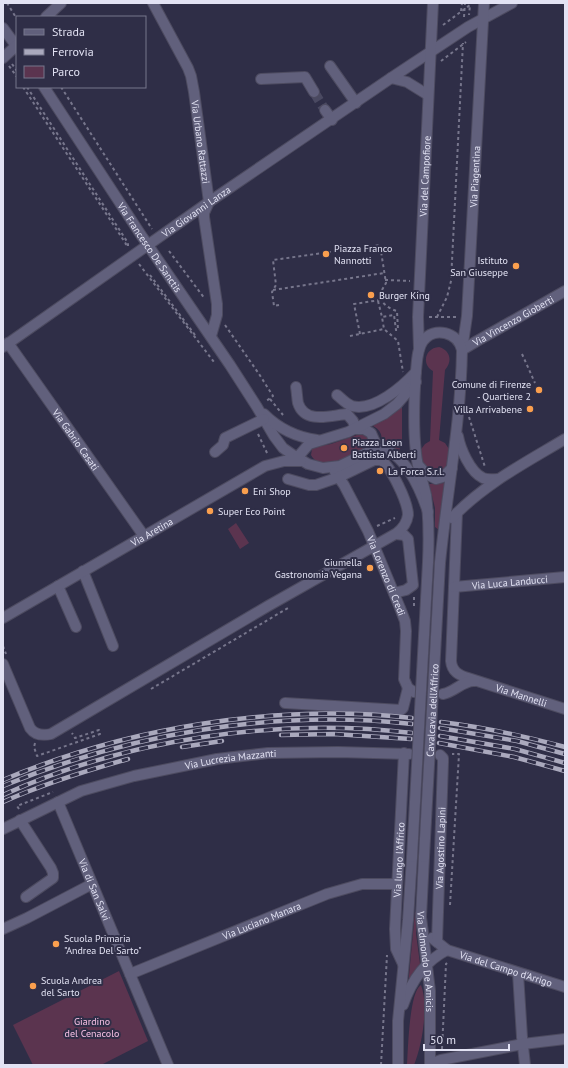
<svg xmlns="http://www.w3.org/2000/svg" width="568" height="1068" font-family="'PT Sans',sans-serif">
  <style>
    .green { fill: #5b344f }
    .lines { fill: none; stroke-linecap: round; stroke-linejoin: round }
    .minor-tunnel { stroke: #4a4961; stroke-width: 10; stroke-dasharray: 10 5; stroke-linecap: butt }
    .minor-casing { stroke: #4d4b60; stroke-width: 12 }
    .path { stroke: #77768c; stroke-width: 2; stroke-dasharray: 3 3; stroke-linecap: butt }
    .minor { stroke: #61607c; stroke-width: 10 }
    .rail-casing { stroke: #aaa9bd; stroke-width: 4.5 }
    .rail { stroke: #2f2e47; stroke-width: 3; stroke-dasharray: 9; stroke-linecap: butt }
    .minor-bridge-casing { stroke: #4d4b60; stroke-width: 12; stroke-linecap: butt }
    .minor-bridge { stroke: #61607c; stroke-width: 10 }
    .poi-dot { fill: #fa9f4e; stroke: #2f2e47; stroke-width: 1.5 }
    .labels { text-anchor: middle; stroke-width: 4; stroke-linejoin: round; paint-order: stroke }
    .street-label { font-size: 10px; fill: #e2e2f3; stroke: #2f2e47 }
    .poi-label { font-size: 10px; fill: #e2e2f3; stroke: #2f2e47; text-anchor: start }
    .park-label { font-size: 10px; fill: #f9c1e6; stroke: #2f2e47 }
  </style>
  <rect width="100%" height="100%" fill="#2f2e47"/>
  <path class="green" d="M439,347C450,350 453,361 445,370L439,440L445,443L451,452C448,472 439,478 422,466L419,452L425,444L430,441L433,371C421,364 425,348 439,347Z
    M402,404V439L399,452L381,445C383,436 381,430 373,426Z
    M357,435H363L368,438L369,444L367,448C353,454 322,475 311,455L312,449L315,447L331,444Z
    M445,483L439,530L435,527V508L429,484Z
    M236,523L249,543L240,549L228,529Z
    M415,912H417L416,933L420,964L414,972L408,986Z
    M119,971L148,1041L101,1065H33L13,1025Z
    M421,985C429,1005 422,1046 414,1065H407C408,1051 409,992 421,985Z"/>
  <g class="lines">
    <path class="minor-tunnel" d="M314,92L325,110"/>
    <defs>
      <g id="minor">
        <path id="s1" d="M153,3L188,68L191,76L194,92L209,202L204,213V217L217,304V315L211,336"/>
        <path d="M46,17L61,3"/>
        <path d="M3,28L17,47"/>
        <path d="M3,58L17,45"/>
        <path d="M330,66L356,103"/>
        <path d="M391,78L407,82L428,95"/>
        <path d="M261,79L305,77L314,92"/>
        <path id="s2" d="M44,87L141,235L230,365L257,407L274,436L283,448L293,455L308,464L323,468L340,466L375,449C403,446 421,491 428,512"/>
        <path d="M325,110L332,120"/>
        <path id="s3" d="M8,343L144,536"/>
        <path id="s4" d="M3,347L209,202L391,78L468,27L512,3"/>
        <path id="s5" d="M419,349L418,317L433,3"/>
        <path id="s6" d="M462,350L467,316L484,3"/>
        <path id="s7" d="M462,350L477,341L565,291"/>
        <path d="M296,387C297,392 297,398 298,403C305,425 332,415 347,414L353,421L355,428"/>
        <path d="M337,395C342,399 346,404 352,406C374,412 403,386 416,372"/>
        <path d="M264,414C279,429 296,437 317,440"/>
        <path d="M355,429H364L371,433L375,442L370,451"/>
        <path d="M458,436C460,448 470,472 483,478C488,480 493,479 498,479"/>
        <path d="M215,452L223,445L225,438L264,419"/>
        <path d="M297,458L309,444L348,432L384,414L397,404L416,382"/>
        <path d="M420,467L426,474L436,479L443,477L452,468"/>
        <path id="s8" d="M335,472L344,485L368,531L400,608L405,621L406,631L404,679L408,688L414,692"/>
        <path id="s9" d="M457,513L451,661C452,672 459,675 468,678L565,709"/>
        <path d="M452,518C484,484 525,463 565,439"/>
        <path d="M428,562C429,540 429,518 426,495C423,481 417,468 416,453C413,427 414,398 416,371C417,362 417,349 423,341C434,326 458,332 462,350C461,422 447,492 440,563"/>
        <path d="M83,571L113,646"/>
        <path d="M58,586L76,627"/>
        <path id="s10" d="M454,587L565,577"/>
        <path d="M394,593L406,590L413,585L408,539L404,535L396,534"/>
        <path id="s11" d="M3,618L265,466L284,461H301"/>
        <path d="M3,664L30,728C35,735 42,736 51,734L268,606L397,533C402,529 407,522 408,515C408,502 391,467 381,460H374L339,477L316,485H309L288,479"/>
        <path d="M443,694C455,692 463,680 475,681"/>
        <path d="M285,703L401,710L403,708L408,688"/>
        <path id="s12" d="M58,802L168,1065"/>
        <path d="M20,820L51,868L53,873V878L26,897"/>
        <path id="s13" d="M3,829L81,791L134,776L217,759L268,753L338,752L409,754"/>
        <path id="s14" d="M424,857L421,917L430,991V1065"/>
        <path d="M3,929L27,918L92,884"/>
        <path id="s15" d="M432,938L447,950L565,987"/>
        <path id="s16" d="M437,942L443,762V758L440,755"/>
        <path id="s17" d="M403,964L396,949L395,929L404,753"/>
        <path d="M518,973L522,1037L525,1065"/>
        <path id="s18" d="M130,974L327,894L362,884H396"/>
        <path d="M403,1005C411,982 425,961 447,950"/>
        <path d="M430,1064L441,1060L523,1044L565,1039"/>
        <path d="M398,1065V1021L408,920L412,857"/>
      </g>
    </defs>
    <use href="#minor" class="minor-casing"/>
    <path class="path" d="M7,3L17,19
      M461,11L462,3
      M464,17L465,3
      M443,25L470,5L469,15
      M441,61L466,42
      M12,64L17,71
      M9,66L17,77
      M23,87L126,244L125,248
      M27,87L128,243V246
      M61,87L152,229
      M169,251L205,299
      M139,264L214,362
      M150,275L195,335
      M385,280L410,281
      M273,290L384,273
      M378,301L382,317
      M279,305L274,306L272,292L276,285L273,260L380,245L386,283L379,295C381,303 389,309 397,311L398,330H396L394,315L382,317L384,329L398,341L403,372
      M429,317H456
      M437,317L447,297L451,281L463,43
      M225,325L259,374L273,396L265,402
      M360,334L354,304L380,300
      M350,336L384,329
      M522,354L535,383
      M270,399L283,415
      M469,417L485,467
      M258,434L268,455
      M377,526L395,518
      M414,597V608
      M3,646L6,654
      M151,689L288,608
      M35,743L34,747L37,756L100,734L99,730L75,738L72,733
      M19,809L17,806L53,792
      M450,905L459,754H452
      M442,1049L446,964L447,963
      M381,1065L387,955"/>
    <use href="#minor" class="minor"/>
    <defs>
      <path id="rail" d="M441,722C483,727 524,736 565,747
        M440,728L517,741L565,754
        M281,735L334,734L411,739
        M440,736L515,749L565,763
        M439,743L514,757L565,771
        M182,747L222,741
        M3,780C128,727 277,703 412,718
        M3,786C131,733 274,709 412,724
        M3,795C126,739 278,717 412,733
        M3,802C43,784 85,771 128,759"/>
    </defs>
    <use href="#rail" class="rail-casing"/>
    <use href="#rail" class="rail"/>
    <defs>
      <g id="minor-bridge">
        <path d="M412,857L428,562"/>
        <path id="s19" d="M424,857L440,563"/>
      </g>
    </defs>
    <use href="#minor-bridge" class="minor-bridge-casing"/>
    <use href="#minor-bridge" class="minor-bridge"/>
  </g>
  <g class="poi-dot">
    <circle cx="326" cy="254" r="4"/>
    <circle cx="516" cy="266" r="4"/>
    <circle cx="371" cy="295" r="4"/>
    <circle cx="539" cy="390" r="4"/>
    <circle cx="530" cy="409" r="4"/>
    <circle cx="344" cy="448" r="4"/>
    <circle cx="380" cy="471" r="4"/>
    <circle cx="245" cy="491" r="4"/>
    <circle cx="210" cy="511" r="4"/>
    <circle cx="370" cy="568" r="4"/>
    <circle cx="56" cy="944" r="4"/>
    <circle cx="33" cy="986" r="4"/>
  </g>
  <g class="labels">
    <g class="street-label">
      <text dy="4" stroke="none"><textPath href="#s1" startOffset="149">Via Urbano Rattazzi</textPath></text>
      <text dy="4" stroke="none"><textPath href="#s5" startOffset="173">Via del Campofiore</textPath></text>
      <text dy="4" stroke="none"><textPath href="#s6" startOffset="174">Via Piagentina</textPath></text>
      <text dy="4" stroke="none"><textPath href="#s4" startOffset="236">Via Giovanni Lanza</textPath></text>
      <text dy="4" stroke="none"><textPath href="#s2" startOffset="192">Via Francesco De Sanctis</textPath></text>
      <text dy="4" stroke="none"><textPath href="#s7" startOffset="59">Via Vincenzo Gioberti</textPath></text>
      <text dy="4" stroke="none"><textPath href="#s3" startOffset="118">Via Gabrio Casati</textPath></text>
      <text dy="4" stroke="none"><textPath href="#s11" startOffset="172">Via Aretina</textPath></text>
      <text dy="4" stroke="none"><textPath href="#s8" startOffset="116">Via Lorenzo di Credi</textPath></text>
      <text dy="4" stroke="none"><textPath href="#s10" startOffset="56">Via Luca Landucci</textPath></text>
      <text dy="4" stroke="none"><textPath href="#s9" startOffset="230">Via Mannelli</textPath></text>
      <text dy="4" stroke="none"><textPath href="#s19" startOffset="147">Cavalcavia dell'Affrico</textPath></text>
      <text dy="4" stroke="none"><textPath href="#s13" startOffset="240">Via Lucrezia Mazzanti</textPath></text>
      <text dy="4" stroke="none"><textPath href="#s16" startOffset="94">Via Agostino Lapini</textPath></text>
      <text dy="4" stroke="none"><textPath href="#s17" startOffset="106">Via lungo l'Affrico</textPath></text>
      <text dy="4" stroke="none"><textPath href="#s12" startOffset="95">Via di San Salvi</textPath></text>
      <text dy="4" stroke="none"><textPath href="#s18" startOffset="142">Via Luciano Manara</textPath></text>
      <text dy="4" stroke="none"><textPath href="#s14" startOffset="105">Via Edmondo De Amicis</textPath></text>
      <text dy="4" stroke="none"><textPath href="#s15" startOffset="81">Via del Campo d'Arrigo</textPath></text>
    </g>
    <g class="poi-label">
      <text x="334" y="252">Piazza Franco<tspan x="334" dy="12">Nannotti</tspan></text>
      <text x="508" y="264" text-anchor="end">Istituto<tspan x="508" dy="12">San Giuseppe</tspan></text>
      <text x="379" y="299">Burger King</text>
      <text x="531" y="388" text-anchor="end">Comune di Firenze<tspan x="531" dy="12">- Quartiere 2</tspan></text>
      <text x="522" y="413" text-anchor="end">Villa Arrivabene</text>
      <text x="352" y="446">Piazza Leon<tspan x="352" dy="12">Battista Alberti</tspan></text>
      <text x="388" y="475">La Forca S.r.l.</text>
      <text x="253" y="495">Eni Shop</text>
      <text x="218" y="515">Super Eco Point</text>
      <text x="362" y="566" text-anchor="end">Giumella<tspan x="362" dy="12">Gastronomia Vegana</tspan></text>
      <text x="64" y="942">Scuola Primaria<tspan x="64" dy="12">"Andrea Del Sarto"</tspan></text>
      <text x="41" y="984">Scuola Andrea<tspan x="41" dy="12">del Sarto</tspan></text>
    </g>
    <g class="park-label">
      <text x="92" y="1025">Giardino<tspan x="92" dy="12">del Cenacolo</tspan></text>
    </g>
  </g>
  <rect width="568" height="1068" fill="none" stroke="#e2e2f3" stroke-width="8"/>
  <rect x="16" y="16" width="130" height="72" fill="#2f2e47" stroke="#77768c"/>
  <rect x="24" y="29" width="20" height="6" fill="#61607c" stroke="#77768c"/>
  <text x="52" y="36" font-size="12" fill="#e2e2f3">Strada</text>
  <rect x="24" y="49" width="20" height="6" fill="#aaa9bd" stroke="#77768c"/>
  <text x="52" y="56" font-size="12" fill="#e2e2f3">Ferrovia</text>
  <rect x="24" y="66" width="20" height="12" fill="#5b344f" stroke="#77768c"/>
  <text x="52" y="76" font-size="12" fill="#e2e2f3">Parco</text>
  <path d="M424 1044v6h85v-6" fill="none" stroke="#e2e2f3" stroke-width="2"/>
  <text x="430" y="1044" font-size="12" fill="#e2e2f3" stroke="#2f2e47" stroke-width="3" paint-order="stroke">50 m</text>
</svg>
